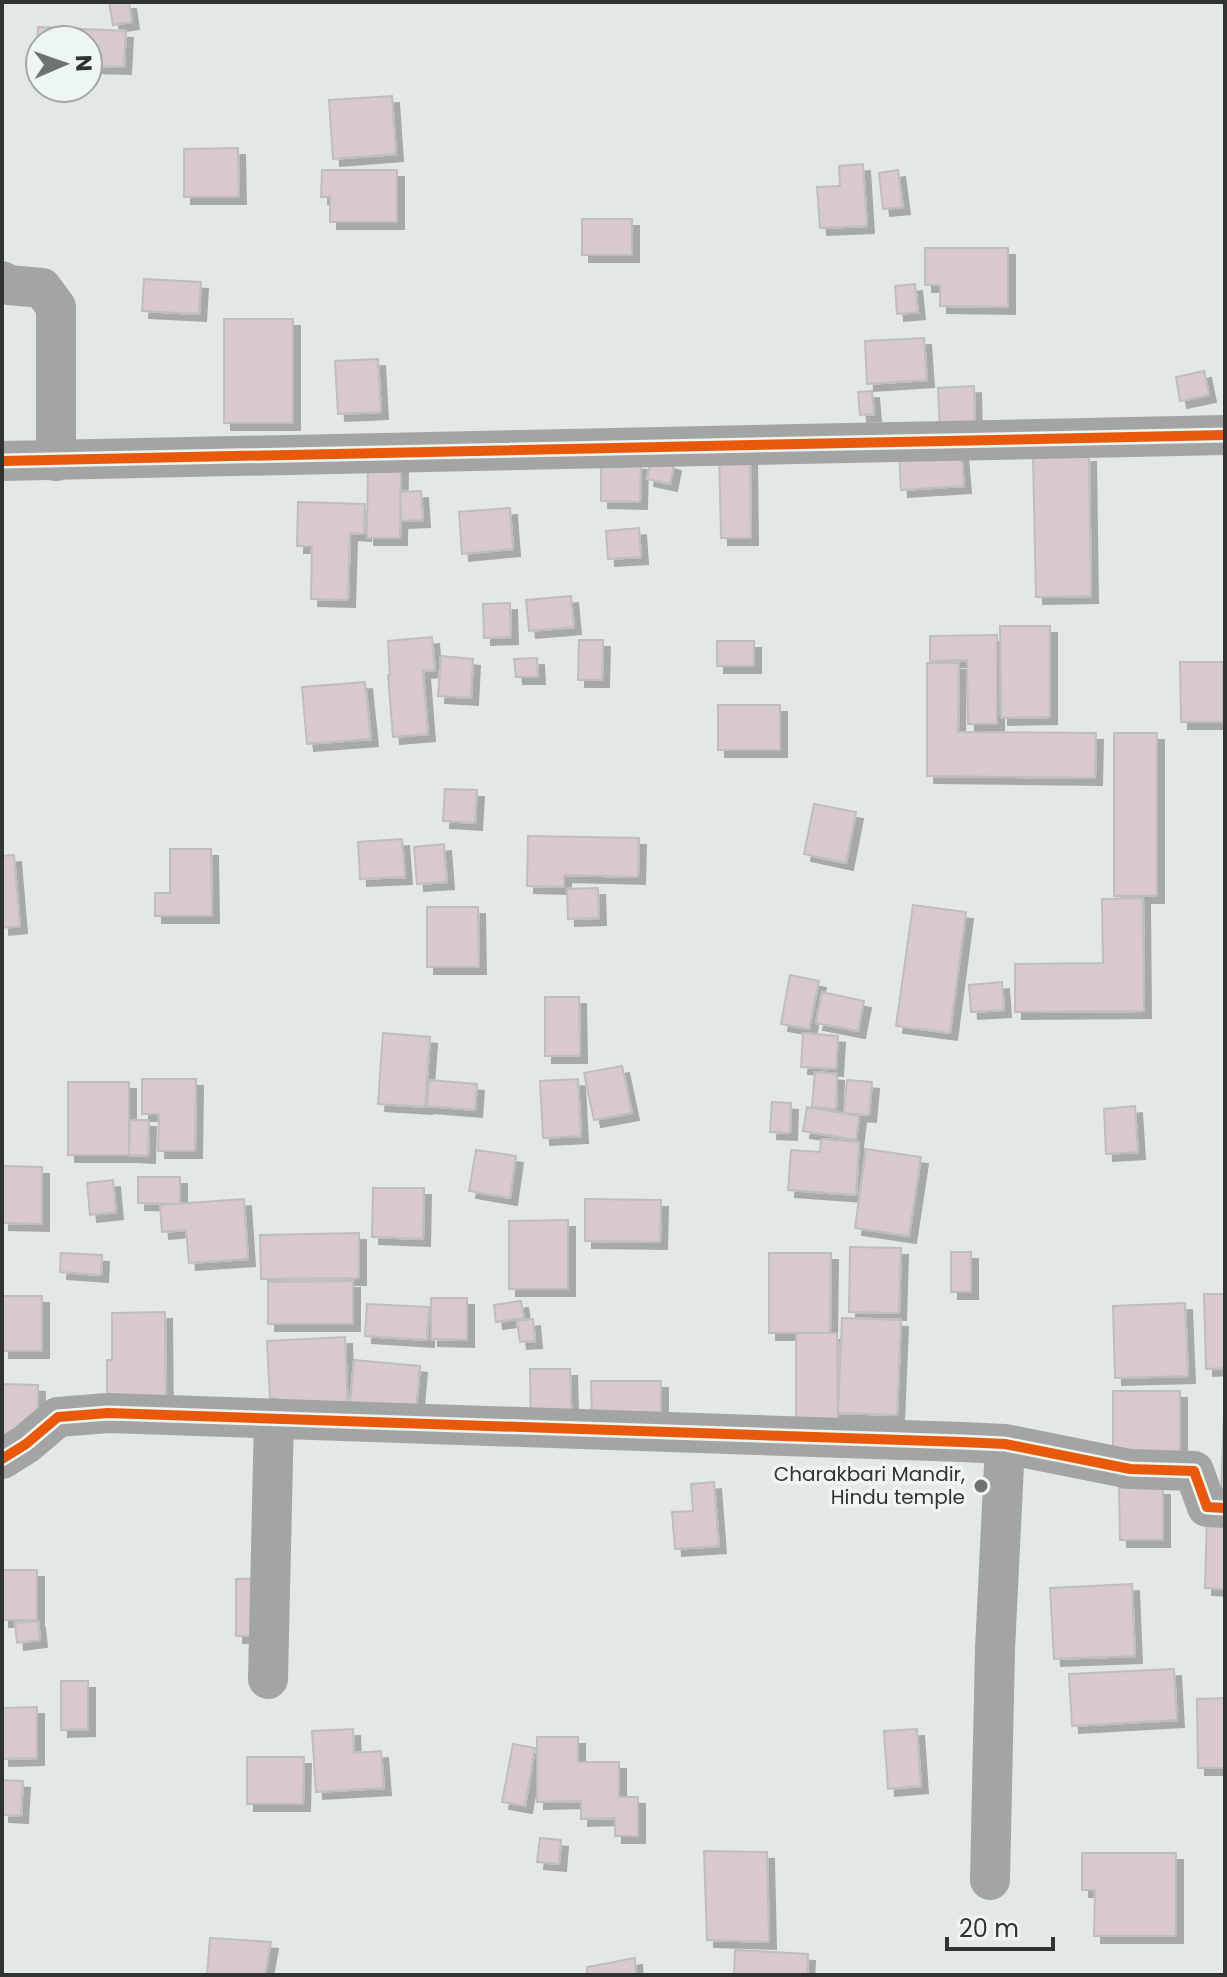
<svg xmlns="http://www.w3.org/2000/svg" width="1227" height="1977" font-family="Poppins,sans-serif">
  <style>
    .building { fill: #d9c9cd; stroke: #bebebd; stroke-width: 2; filter: url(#shadow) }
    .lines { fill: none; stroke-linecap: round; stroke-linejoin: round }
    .minor { stroke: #a2a5a4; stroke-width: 40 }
    .cycleway-casing { stroke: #eef6f2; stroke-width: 15 }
    .cycleway { stroke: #e8590c; stroke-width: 10 }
    .poi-dot { fill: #6f7270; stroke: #eef6f2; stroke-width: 3 }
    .labels { text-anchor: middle; stroke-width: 7; stroke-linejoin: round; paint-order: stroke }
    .poi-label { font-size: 20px; fill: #303331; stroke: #eef6f2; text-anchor: end }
  </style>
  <defs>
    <filter id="shadow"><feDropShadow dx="7" dy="7" stdDeviation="0" flood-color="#0004"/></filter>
  </defs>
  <rect width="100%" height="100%" fill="#e3e7e5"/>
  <path class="building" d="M109,2H129L132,22L113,25Z
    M38,27L126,31L124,67L88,66V40H40V63H37Z
    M392,96L396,154L333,159L329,100Z
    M238,148L239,197H184V149Z
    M863,164L867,226L820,228L817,187L840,186L839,166Z
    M322,170H397V222H330V197H321Z
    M898,170L903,207L883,209L879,173Z
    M582,219H632V255H582Z
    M925,248H1008V307L940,306V285H925Z
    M144,279L201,282L199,314L142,311Z
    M915,284L918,312L897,314L895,286Z
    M224,319H293V423H224Z
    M924,338L927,380L867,384L865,341Z
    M378,359L381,412L338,414L335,361Z
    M1204,371L1209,395L1180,401L1176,377Z
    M974,386L975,429L940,430L938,388Z
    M872,391L874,414L860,415L858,392Z
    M961,450L964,486L901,490L899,454Z
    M719,451H750L751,538H721Z
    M1089,455L1091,596L1036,597L1033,457Z
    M651,458L674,464L670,484L647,479Z
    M601,462L641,463L640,502L601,501Z
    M368,463H401L400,538H367Z
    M421,491L423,520L401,521L400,492Z
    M298,502L365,504L364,534L350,533L348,600L311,599L312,546H297Z
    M510,508L513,549L462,554L459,512Z
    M639,528L641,557L608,559L606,531Z
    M571,596L574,627L529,631L526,600Z
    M510,603L511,637L484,638L483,604Z
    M1000,626H1050V717L1001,718Z
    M997,635V724H968L967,660L930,661V636Z
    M432,637L435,670L423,671L428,734L393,737L388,675H390L388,641Z
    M579,640H603L602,680H578Z
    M717,641H754V666H717Z
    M441,656L473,659L471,698L438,696Z
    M537,658L538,677H516L514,659Z
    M1180,662H1223V722H1181Z
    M927,663H959L958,732L1096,733L1095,778L927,776Z
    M365,682L371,739L307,744L302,687Z
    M718,705H780V750H718Z
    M1114,733H1157V896H1114Z
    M445,789L477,790L475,823L443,821Z
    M814,804L856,812L846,863L804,854Z
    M528,836L639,838L638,877L564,875V887L527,886Z
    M402,839L405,877L360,879L358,842Z
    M444,844L447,882L417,884L414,847Z
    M170,849H211L212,916H155V893H170Z
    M14,855L20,926L2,928V856Z
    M598,888L599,918L568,919L567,889Z
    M1143,898L1144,1011L1015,1012V964L1103,963L1102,899Z
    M913,905L966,912L950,1033L896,1026Z
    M427,907H478L479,967H427Z
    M790,975L819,981L809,1029L781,1024Z
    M1002,982L1004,1010L971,1012L969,985Z
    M822,992L864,1001L858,1031L816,1023Z
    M545,997H579L580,1056H545Z
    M383,1033L430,1037L425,1107L378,1104Z
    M803,1033L838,1036L836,1069L801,1067Z
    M622,1066L632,1113L594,1120L584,1073Z
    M815,1072L837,1074L836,1109L812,1107Z
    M142,1079H196L195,1151H158L159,1114H142Z
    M578,1079L581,1136L543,1138L540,1081Z
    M429,1080L477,1084L475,1110L427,1106Z
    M847,1080L872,1082L869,1115L844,1113Z
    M68,1082H129V1155H68Z
    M772,1102L791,1103L790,1133L770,1132Z
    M1135,1106L1138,1152L1106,1154L1104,1109Z
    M807,1107L859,1116L856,1140L803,1131Z
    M130,1120H149L148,1156L129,1155Z
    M821,1139L859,1142L856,1195L788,1190L791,1150L820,1152Z
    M866,1149L921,1157L909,1236L855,1228Z
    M476,1150L516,1156L510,1198L469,1191Z
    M2,1166L42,1167V1224L2,1223Z
    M138,1177H180V1204L138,1203Z
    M113,1180L116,1212L90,1215L87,1183Z
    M373,1188H424L423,1239L372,1237Z
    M244,1199L248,1259L189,1263L186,1230L162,1232L160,1205Z
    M585,1199L661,1200L660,1242L585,1241Z
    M568,1220V1289H509V1221Z
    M359,1233V1278L261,1279L260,1235Z
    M850,1247L901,1248L899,1313L849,1312Z
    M951,1252H971V1292H951Z
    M61,1253L102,1255L101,1275L60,1272Z
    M769,1253H831L830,1333H769Z
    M353,1281V1324H268V1282Z
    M1204,1294H1225V1368L1206,1369Z
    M2,1296H42V1351H2Z
    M431,1298H467V1340L431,1339Z
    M521,1301L524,1318L496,1322L494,1305Z
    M1185,1303L1188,1376L1115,1378L1113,1306Z
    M367,1304L429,1307L427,1340L365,1336Z
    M165,1312L166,1419H107V1360H112V1313Z
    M842,1318L901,1320L897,1415L838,1413Z
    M533,1319L535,1341L520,1342L517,1321Z
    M796,1333H837L838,1438L796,1439Z
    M345,1337L348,1414L271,1419L267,1341Z
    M354,1360L420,1366L414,1432L348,1426Z
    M530,1369H570L572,1438L531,1439Z
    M591,1381H661V1422L592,1423Z
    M2,1384L38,1385L37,1435L2,1434Z
    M1113,1391H1180V1458H1113Z
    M1224,1415H1225V1495L1221,1494Z
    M714,1482L719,1546L675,1549L672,1512L693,1511L691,1484Z
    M1119,1488H1163V1540H1120Z
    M1207,1515L1225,1516V1589L1205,1588Z
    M2,1570H37V1620H2Z
    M272,1578V1636H236V1579Z
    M1132,1584L1135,1656L1054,1659L1050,1588Z
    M38,1621L40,1640L17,1643L15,1623Z
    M1174,1669L1177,1720L1072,1726L1069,1674Z
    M61,1681H88V1729L61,1730Z
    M1225,1698V1768H1198L1197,1699Z
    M37,1707V1758L2,1759V1708Z
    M353,1729L354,1753L381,1751L384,1788L316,1792L312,1731Z
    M917,1729L921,1786L888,1789L884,1731Z
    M537,1737H578V1762H619V1797H638V1836H615V1818L581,1819V1801L537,1802Z
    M513,1744L535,1748L525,1806L502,1802Z
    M247,1757H304L303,1804H247Z
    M2,1780L23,1781L21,1816L2,1815Z
    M540,1838L561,1840L559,1864L537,1862Z
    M704,1851L767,1852L769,1942L707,1940Z
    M1082,1853H1176V1936H1094L1095,1890H1082Z
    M210,1938L271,1942L265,1975H207Z
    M735,1950L808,1954L807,1975H734Z
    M635,1958L636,1975H587V1967Z"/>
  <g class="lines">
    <path class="minor" d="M2,281L8,285L42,288L56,307V461
      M2,461L1225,435
      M2,1459L26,1444L58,1417L108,1413L962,1442L1005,1444L1130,1469L1194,1471L1207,1507L1225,1508
      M268,1679L274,1418
      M990,1880L995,1649L1005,1444"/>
    <defs>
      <path id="cycleway" d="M2,461L1225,435
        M2,1459L26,1444L58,1417L108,1413L962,1442L1005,1444L1130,1469L1194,1471L1207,1507L1225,1508"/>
    </defs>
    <use href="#cycleway" class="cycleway-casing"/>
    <use href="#cycleway" class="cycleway"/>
  </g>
  <circle class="poi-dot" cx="981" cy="1486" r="8"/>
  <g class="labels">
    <g class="poi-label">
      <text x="965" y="1481">Charakbari Mandir,<tspan x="965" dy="23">Hindu temple</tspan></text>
    </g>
  </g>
  <rect width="1227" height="1977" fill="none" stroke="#303331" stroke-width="8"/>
  <g transform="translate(64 64) rotate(88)"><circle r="38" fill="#eef6f2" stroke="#a2a8a5" stroke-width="2"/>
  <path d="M0-6L14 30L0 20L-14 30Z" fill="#6f7270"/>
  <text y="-12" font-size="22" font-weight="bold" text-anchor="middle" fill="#303331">N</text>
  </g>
  <path d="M947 1937v12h106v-12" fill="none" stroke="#303331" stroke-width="4"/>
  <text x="959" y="1937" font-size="24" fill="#303331" stroke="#eef6f2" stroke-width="6" paint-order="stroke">20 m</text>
</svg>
